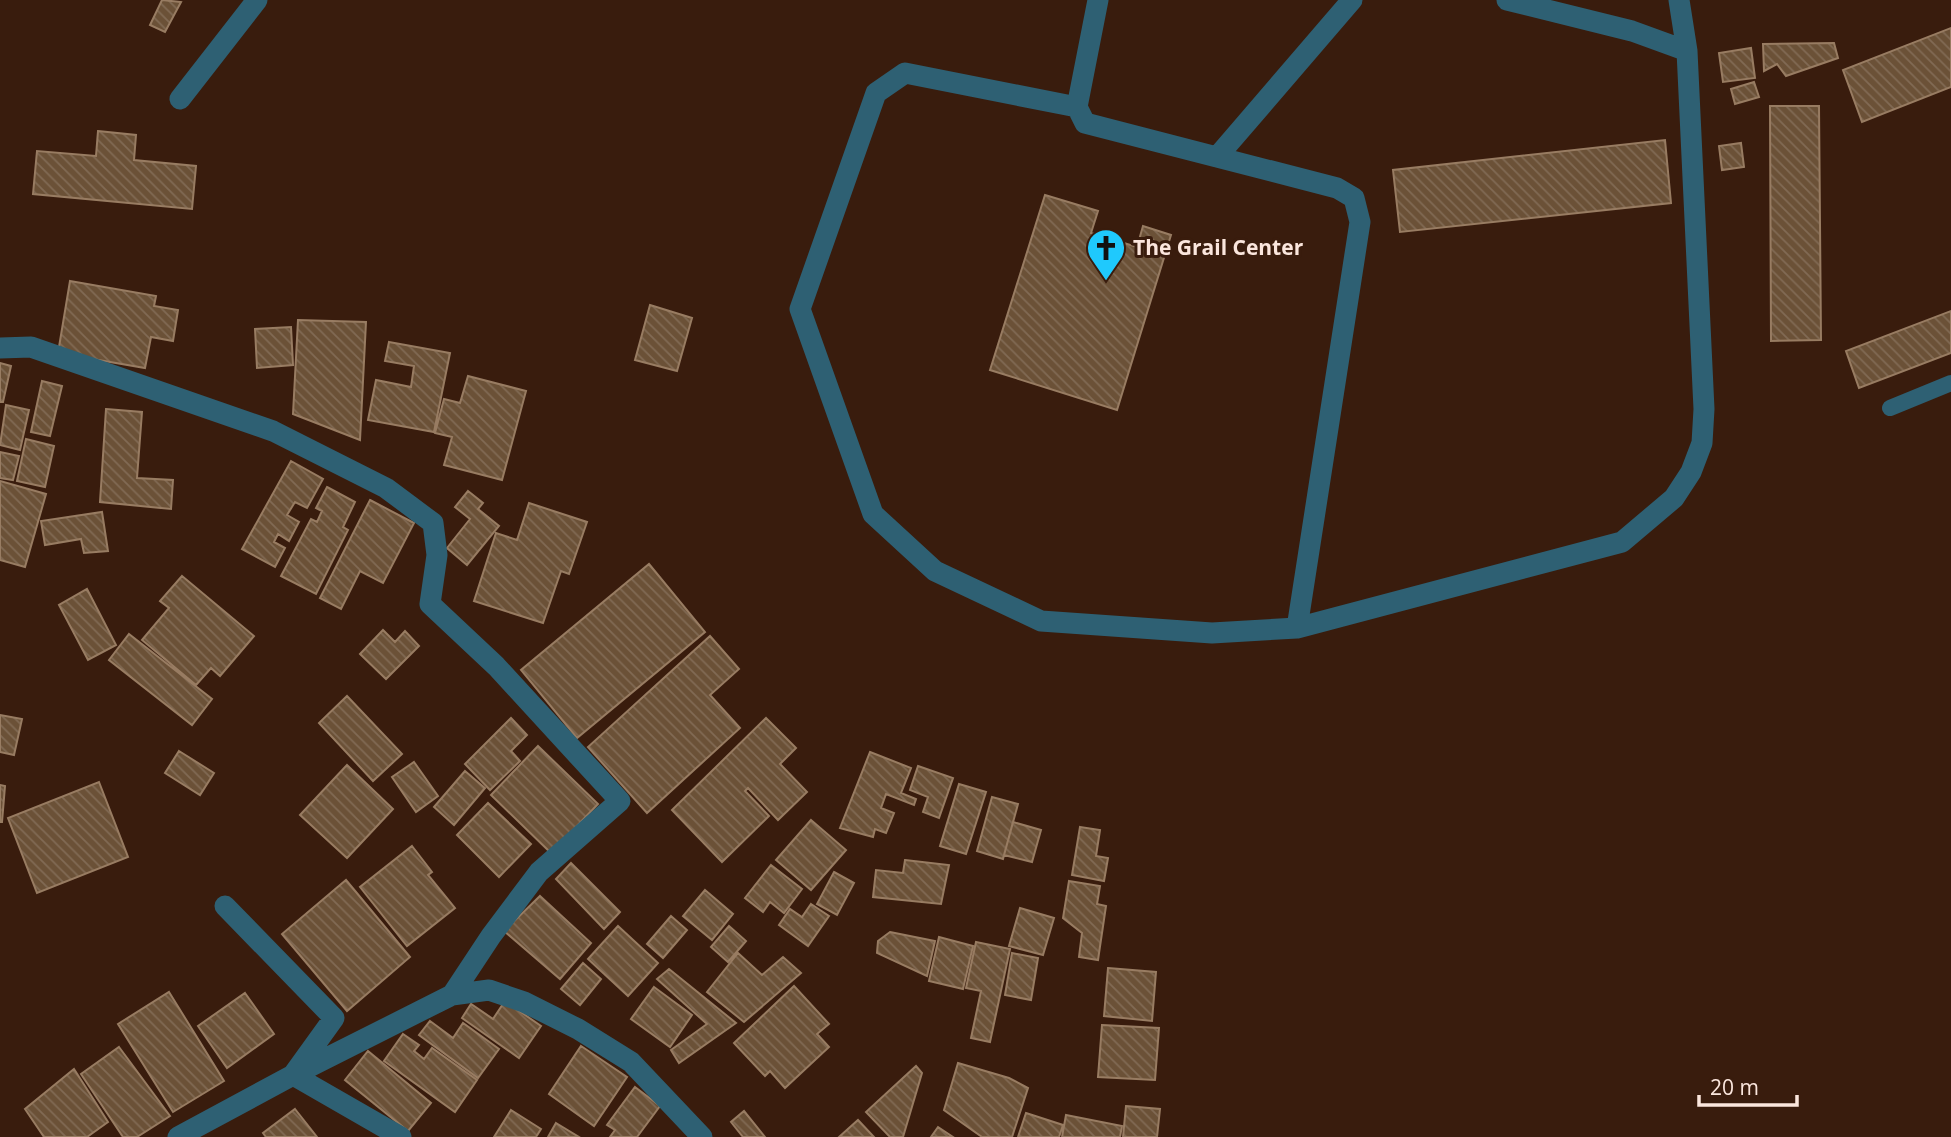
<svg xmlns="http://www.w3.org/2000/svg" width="1951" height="1137" font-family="'Open Sans',sans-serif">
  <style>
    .building { fill: url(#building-back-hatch); stroke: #987c62; stroke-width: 2 }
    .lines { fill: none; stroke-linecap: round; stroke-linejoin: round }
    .lane { stroke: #2e6073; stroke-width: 16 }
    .street { stroke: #2e6073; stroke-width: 21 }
    .labels { text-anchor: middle; stroke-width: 6; stroke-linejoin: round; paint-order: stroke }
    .poi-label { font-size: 21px; font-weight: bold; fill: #fbe6dd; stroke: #391c0d; text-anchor: start }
  </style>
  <defs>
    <pattern id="building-back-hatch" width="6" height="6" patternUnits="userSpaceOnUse" patternTransform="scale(1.75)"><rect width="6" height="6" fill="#6b5137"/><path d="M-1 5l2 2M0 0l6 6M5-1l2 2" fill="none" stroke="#816a54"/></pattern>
  </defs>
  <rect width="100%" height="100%" fill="#391c0d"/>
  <path class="building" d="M162,0L181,2L165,32L150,25Z
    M1951,28V87L1862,122L1843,70Z
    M1834,43L1838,58L1786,76L1777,64L1764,71L1763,44Z
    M1751,48L1755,78L1723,82L1719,53Z
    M1754,82L1759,97L1735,104L1731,89Z
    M1770,106H1819L1821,340L1771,341Z
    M98,131L136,135L134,160L196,166L192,209L33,194L37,151L96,156Z
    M1665,140L1671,203L1400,232L1393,170Z
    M1741,143L1744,167L1722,170L1719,146Z
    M1045,195L1098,211L1091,233L1137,247L1143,226L1171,235L1117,410L990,370Z
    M70,281L156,296L154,306L178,310L173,341L151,337L145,368L58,353Z
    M650,305L692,318L677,371L635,360Z
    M1951,311V353L1859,388L1846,351Z
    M298,320L366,322L360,440L293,414Z
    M291,327L293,365L257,368L255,329Z
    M389,342L450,353L434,432L368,420L376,380L411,387L414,366L385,361Z
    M0,363L11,366L3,402H0Z
    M468,376L526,391L502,480L444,465L452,437L435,433L444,399L460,403Z
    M42,381L62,386L50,436L31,432Z
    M6,405L29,410L20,450L0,445Z
    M106,409L142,412L137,478L173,480L171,509L100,502Z
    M26,439L54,446L45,487L17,481Z
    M0,452L19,456L13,480L0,478Z
    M291,461L323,479L307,508L295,502L287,515L299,522L289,541L278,534L274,542L285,548L275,567L242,549Z
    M0,481L46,494L25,567L0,560Z
    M327,487L355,502L343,527L348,530L316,594L281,576L311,519L317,522L322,511L316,508Z
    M468,491L483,503L478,509L499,526L467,565L447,548L470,519L455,507Z
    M370,500L414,523L383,583L360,571L341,609L320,598Z
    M529,503L587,522L569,574L561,571L543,623L474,601L496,533L517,540Z
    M102,512L108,551L84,553L81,539L45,545L41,521Z
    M649,564L705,632L577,738L521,670Z
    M182,576L254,636L220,676L211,668L196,685L142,640L169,608L160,601Z
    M87,589L116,645L88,660L59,605Z
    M383,630L395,642L405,631L419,646L386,679L360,654Z
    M129,634L212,699L192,725L109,660Z
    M710,636L739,669L710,695L740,728L647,813L588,747Z
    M347,696L402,754L373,781L319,723Z
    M0,715L22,719L14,755L0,752Z
    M511,718L527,735L511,751L520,761L490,790L465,764Z
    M766,718L796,748L780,764L807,792L778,820L748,788L745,791L769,816L722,862L672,810Z
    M538,746L598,804L551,853L491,795Z
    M179,751L214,773L200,795L165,773Z
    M870,752L911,768L901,793L916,799L914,805L886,794L881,808L894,813L886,833L875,829L873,837L840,828Z
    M414,762L438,796L416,812L392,777Z
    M347,765L393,809L347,858L300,815Z
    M918,766L953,778L939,818L923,812L928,797L910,790Z
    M465,771L485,788L454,825L434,807Z
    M99,782L128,857L37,893L8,818Z
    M959,784L986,792L966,854L940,846Z
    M0,785L5,786L2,822H0Z
    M992,797L1018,804L1003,859L977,851Z
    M488,803L531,844L499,877L457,835Z
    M811,820L846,850L811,890L776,860Z
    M1013,822L1041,830L1032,862L1004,855Z
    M1080,827L1100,830L1096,856L1108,858L1104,881L1072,875Z
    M412,846L432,872L428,875L455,908L407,946L360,887Z
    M905,860L949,865L941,904L873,897L876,870L903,873Z
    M571,863L620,912L604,929L556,879Z
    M771,865L802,889L784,913L770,902L763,912L745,898Z
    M834,872L854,883L837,915L817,904Z
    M346,880L410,957L347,1011L282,934Z
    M1069,881L1100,886L1097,904L1106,906L1098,960L1079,957L1082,933L1063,918Z
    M705,890L733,914L712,940L683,916Z
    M540,896L591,943L560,979L504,931Z
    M811,904L829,916L808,946L779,925L790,909L802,917Z
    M1020,908L1054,918L1043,955L1009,946Z
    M671,916L687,930L663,958L647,944Z
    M618,926L658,963L628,996L588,959Z
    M729,926L746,941L728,962L711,947Z
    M890,932L935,941L927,976L877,953L878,941Z
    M939,937L973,946L963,989L929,981Z
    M976,942L1010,949L990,1042L971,1038L981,991L966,988Z
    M738,953L762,975L783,957L801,973L744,1022L707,992Z
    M1012,953L1038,958L1031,1000L1005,995Z
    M583,963L601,979L580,1005L561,989Z
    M1108,968L1156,972L1152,1021L1104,1016Z
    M669,969L736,1023L679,1063L671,1050L707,1024L657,979Z
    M794,986L829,1024L817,1034L829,1047L785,1088L770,1071L765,1076L734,1043Z
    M654,987L692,1015L670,1047L631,1019Z
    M169,992L224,1081L173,1112L118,1024Z
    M245,993L274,1034L227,1068L198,1026Z
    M505,1001L541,1026L519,1058L462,1018L471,1004L493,1019Z
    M430,1021L453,1038L463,1023L499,1049L478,1078L419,1035Z
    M1102,1025L1159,1028L1155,1080L1098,1077Z
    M403,1034L419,1045L414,1051L424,1059L432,1048L477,1080L455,1112L384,1061Z
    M581,1046L627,1077L594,1126L549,1094Z
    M119,1047L170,1116L137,1137H123L81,1074Z
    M368,1051L431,1103L408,1131L345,1080Z
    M958,1063L1009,1078L1028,1088L1012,1137H982L944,1110Z
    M916,1066L922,1073L903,1137H890L866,1112Z
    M74,1069L108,1122L87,1137H44L25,1109Z
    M635,1087L660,1106L637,1137H610L615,1130L607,1125Z
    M1126,1106L1160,1109L1157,1137H1123Z
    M295,1109L317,1137H266L263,1133Z
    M511,1110L541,1129L536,1137H494Z
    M744,1111L765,1137H743L731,1122Z
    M1026,1113L1063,1125L1059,1137H1018Z
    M1066,1115L1122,1126L1120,1137H1062Z
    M858,1120L874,1137H839Z
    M556,1123L579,1137H548Z
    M938,1127L953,1137H931Z"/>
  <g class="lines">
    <path class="lane" d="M1890,408L1951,383"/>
    <path class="street" d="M1098,0L1077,107L1085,123L1337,188L1354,198L1360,222L1297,628
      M1507,0L1632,31L1687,51
      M180,99L257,0
      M1077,107L905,73L876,93L800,309L873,514L935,571L1041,621L1212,633L1297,628L1622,542L1674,498L1691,472L1702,443L1704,409L1687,51L1679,0
      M1217,157L1352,0
      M0,348L31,347L273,431L386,488L433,523L437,555L430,604L496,666L620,801L539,872L491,936L452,995
      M225,906L334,1018L293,1075L401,1137
      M178,1137L293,1075L452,995L489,990L524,1002L578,1029L631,1062L702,1137"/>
  </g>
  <defs>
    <symbol id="church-pin" viewBox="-11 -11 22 30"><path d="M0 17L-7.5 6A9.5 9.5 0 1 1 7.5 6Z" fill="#1fc9fd" stroke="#391c0d"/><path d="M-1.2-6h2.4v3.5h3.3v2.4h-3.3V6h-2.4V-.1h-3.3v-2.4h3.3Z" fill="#111"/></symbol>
  </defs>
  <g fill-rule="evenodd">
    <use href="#church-pin" x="1084" y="226" width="44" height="60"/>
  </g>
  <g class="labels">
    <g class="poi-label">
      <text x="1133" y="255">The Grail Center</text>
    </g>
  </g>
  <path d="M1699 1095v10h98v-10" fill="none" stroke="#fbe6dd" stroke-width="3.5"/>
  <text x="1710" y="1095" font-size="21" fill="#fbe6dd" stroke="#391c0d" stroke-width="5" paint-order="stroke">20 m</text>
</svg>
